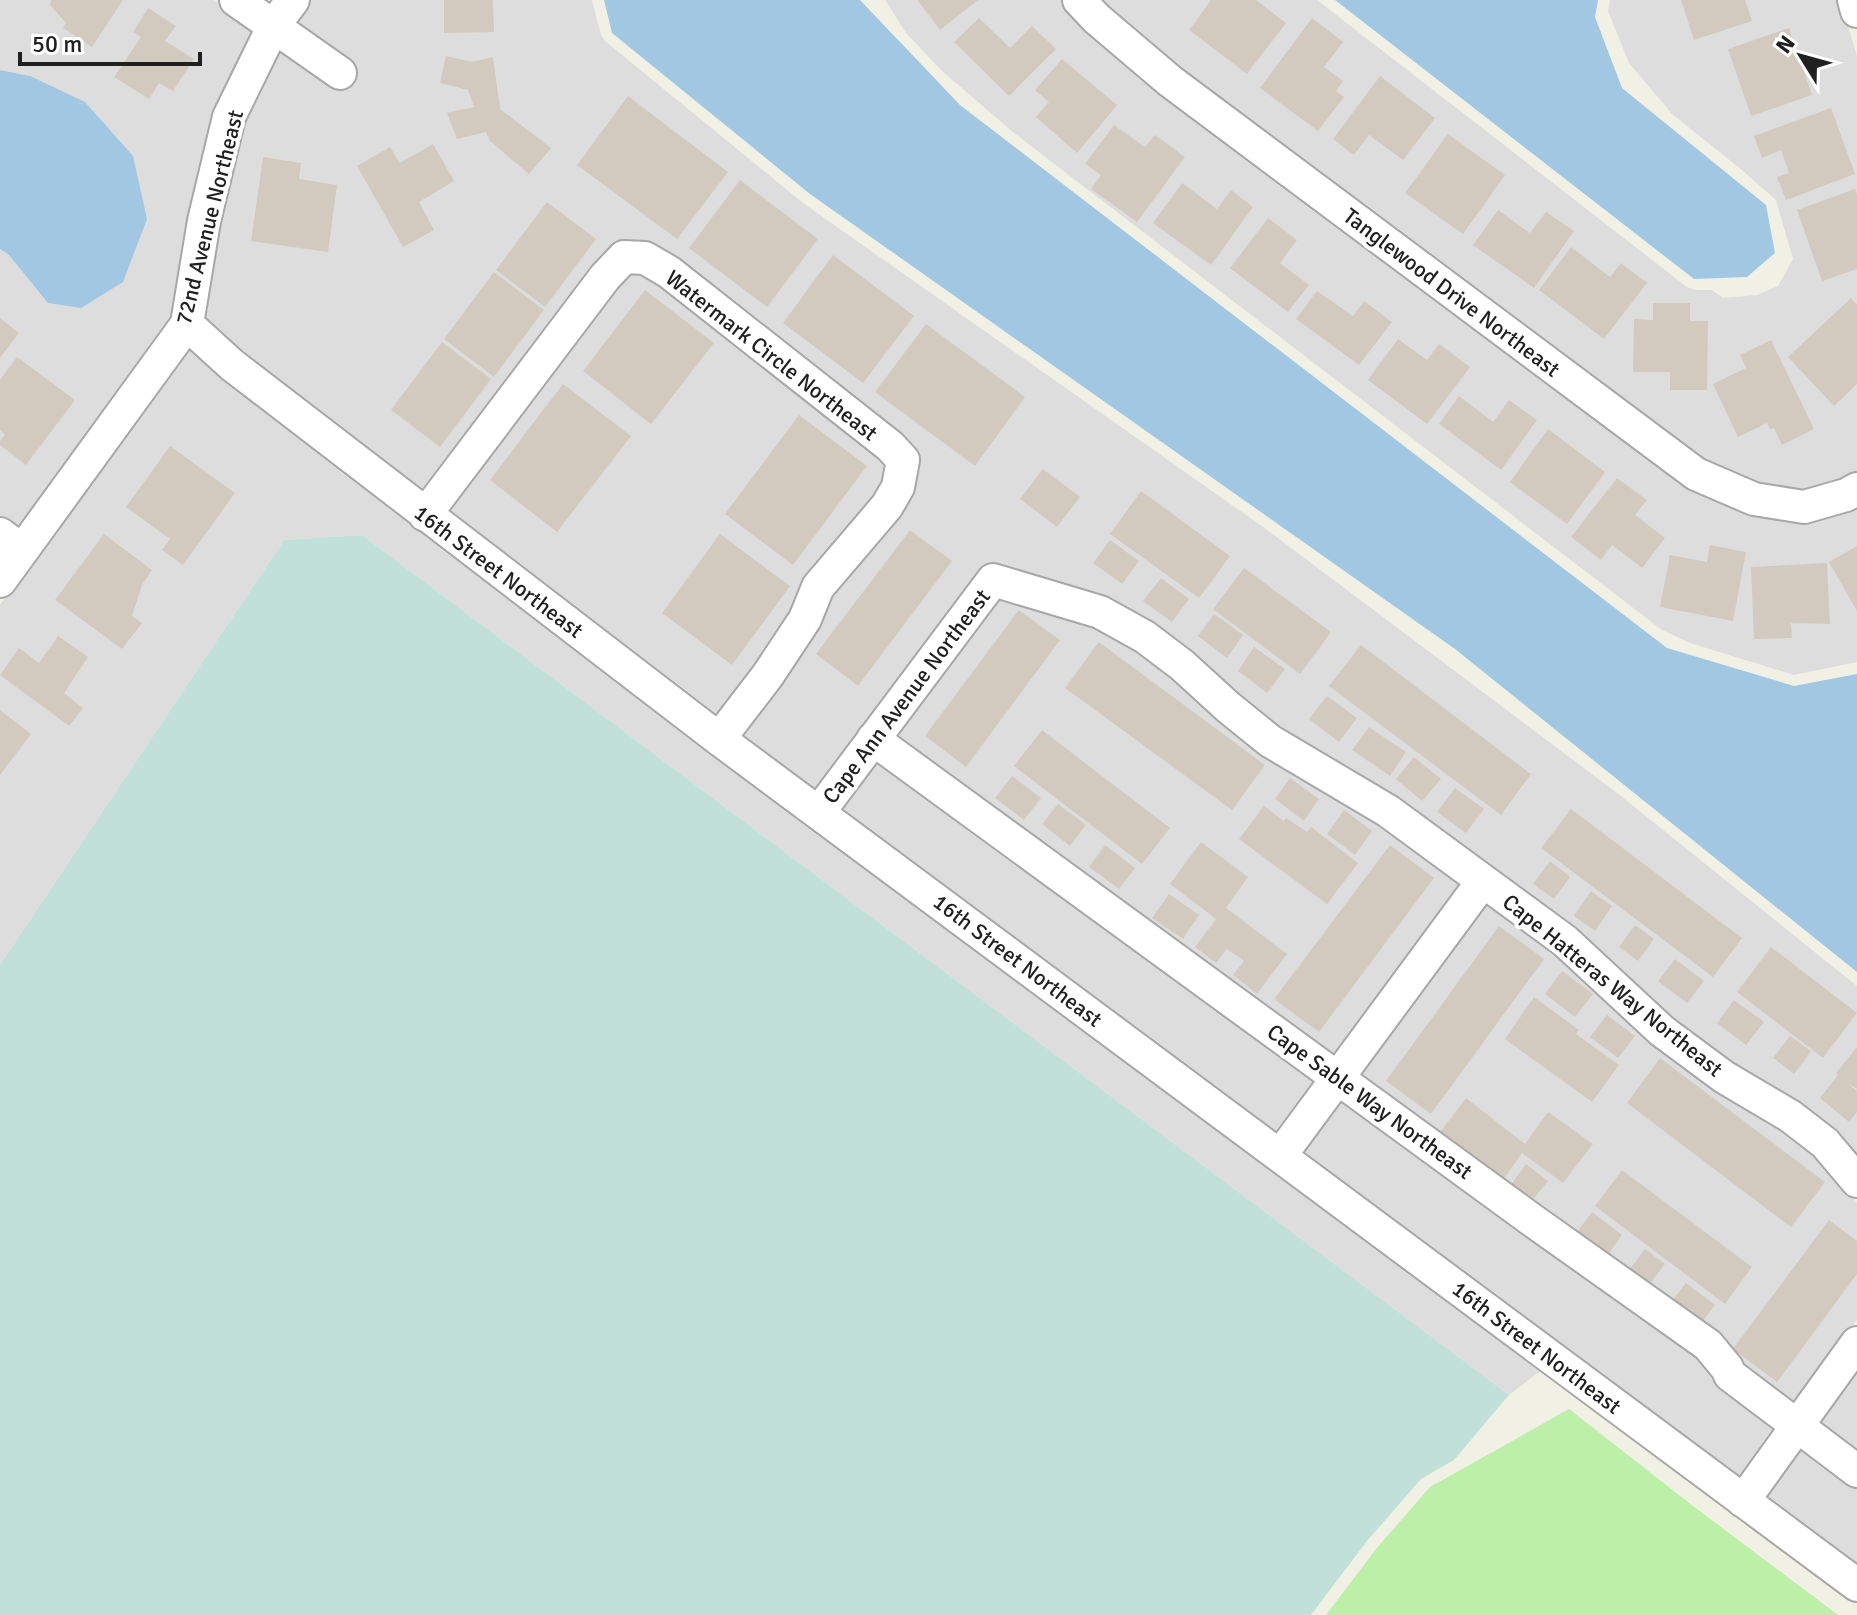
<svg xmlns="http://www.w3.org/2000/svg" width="1857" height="1615" font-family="Signika,sans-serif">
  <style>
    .residential { fill: #dedddd }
    .grass { fill: #bcefa7 }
    .wetland { fill: #c1e1d8 }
    .water { fill: #a2c7e2 }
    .building { fill: #d2cabe }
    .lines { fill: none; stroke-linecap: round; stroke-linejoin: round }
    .minor-casing { stroke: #a7a7a7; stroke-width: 36 }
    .minor { stroke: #fff; stroke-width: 32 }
    .labels { text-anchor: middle; stroke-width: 8; stroke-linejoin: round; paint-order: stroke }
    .street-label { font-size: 22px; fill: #202020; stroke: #fff }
  </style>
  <rect width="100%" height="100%" fill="#f1f0e5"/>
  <path class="residential" d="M0,0H214L257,29L174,317L19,533L0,518V249L9,255L30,76L0,70Z
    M310,0H592L601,35L605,41L803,203L1266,529L1617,793L1857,986V1162L1730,1066L1394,801L990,562L987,565L983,564L981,573L815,794L738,738L916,464L652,248L422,497L201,321L217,224L241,123L280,45L344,91L358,71L293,23Z
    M885,0H1062L1089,28L1689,484L1857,504V662L1794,675L1690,643L1662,630L1014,133L942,71L906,33Z
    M1096,0H1317L1687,287L1695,290H1712L1723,298L1757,295L1778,286L1793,259L1776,200L1743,171L1672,114L1629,63L1608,11L1610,0H1840L1857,56V473L1839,484L1802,493L1756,486L1702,463L1178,72Z
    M630,271H643L888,463L885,481L756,666L715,721L444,513L616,286Z
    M190,344L1544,1368L1509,1395L362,535L284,540L0,965V605Z
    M999,595L1096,624L1138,648L1465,883L1334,1059L892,738Z
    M877,758L1319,1079L1277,1137L838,811Z
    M1487,899L1816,1152L1857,1203V1320L1792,1408L1357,1076Z
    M1342,1095L1699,1354L1778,1428L1739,1482L1299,1154Z
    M1857,1367V1456L1815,1424Z
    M1800,1444L1857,1487V1569L1761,1499Z"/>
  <path class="grass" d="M1569,1409L1693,1506L1838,1615H1326L1376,1549L1430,1487Z"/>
  <path class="wetland" d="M362,535L1509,1395L1454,1460L1421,1479L1367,1541L1311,1615H0V965L284,540Z"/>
  <path class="water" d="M604,0H860L960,105L1667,648L1794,686L1857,674V972L1455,649L810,194L612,33Z
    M1335,0H1598L1595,17L1622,88L1766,205L1775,253L1747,277L1694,279Z
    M0,70L30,76L85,102L133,156L147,219L123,282L81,308L48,303L9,255L0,249Z"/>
  <path class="building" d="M51,0H123L92,47L63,28L66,23L50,5Z
    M444,0H493L494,32L444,33Z
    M919,0H978L940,30L918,1Z
    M1211,0H1256L1286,23L1247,74L1189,30Z
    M1681,0H1745L1752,21L1694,40Z
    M148,8L176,26L165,41L194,59L173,91L159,83L149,99L114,77L141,37L133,32Z
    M979,18L1010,48L1032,26L1056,49L1009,96L954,42Z
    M1312,18L1343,42L1324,67L1343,81L1336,91L1344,97L1318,131L1260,88Z
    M1789,28L1812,95L1751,116L1728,49Z
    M446,56L472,62L493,57L500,109L551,148L529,174L490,141L486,132L457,139L447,113L474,107L468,90L440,83Z
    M1062,59L1117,105L1077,153L1036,117L1049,102L1035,90Z
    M1380,76L1435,118L1403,160L1369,135L1354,155L1333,139Z
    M628,96L728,172L677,239L577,165Z
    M1831,108L1855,174L1786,200L1777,177L1789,173L1781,150L1762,158L1754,136Z
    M1114,125L1145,147L1155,135L1185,157L1137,222L1091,189L1101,175L1085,164Z
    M1448,134L1505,175L1463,234L1405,193Z
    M433,144L454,181L419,202L434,230L403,247L357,166L390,147L400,163Z
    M263,157L301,163L299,179L337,185L328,252L251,241Z
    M740,180L818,239L767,307L689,248Z
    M1182,183L1217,209L1231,190L1253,207L1211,265L1153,223Z
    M1855,189L1857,194V269L1822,281L1797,210Z
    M547,202L596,239L545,307L496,270Z
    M1498,210L1530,233L1546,212L1574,231L1534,288L1473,245Z
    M1268,218L1297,240L1280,263L1309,285L1288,312L1230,268Z
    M1571,247L1610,277L1621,263L1647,283L1604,339L1539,290Z
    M833,255L914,316L863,383L783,323Z
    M494,272L544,310L494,377L444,339Z
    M645,290L714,343L651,424L583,371Z
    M1317,291L1353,316L1364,301L1392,322L1359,365L1296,319Z
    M1851,298L1857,305V384L1834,406L1788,357Z
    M1653,303H1690V321H1708L1707,390H1670V372H1633L1634,319L1653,320Z
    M0,318L19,333L0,358Z
    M926,324L1025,397L975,466L875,392Z
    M1398,339L1427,360L1439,344L1470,367L1427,424L1368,380Z
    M1771,340L1814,429L1782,445L1774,428L1770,429L1767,423L1738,437L1713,384L1746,368L1740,355Z
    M442,342L491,379L440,447L391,410Z
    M17,357L75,400L26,465L0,445V441L5,435L0,430V380Z
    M563,384L631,436L557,532L490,480Z
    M1459,396L1493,422L1509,400L1537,420L1501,470L1439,424Z
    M799,415L867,466L793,565L725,514Z
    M1548,429L1605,472L1567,524L1510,482Z
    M170,446L235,493L183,565L162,550L170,539L126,507Z
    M1043,469L1080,497L1057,527L1020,499Z
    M1617,478L1647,500L1635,515L1665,538L1642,568L1612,545L1601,560L1571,537Z
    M1141,491L1230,556L1199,598L1110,534Z
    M910,530L952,561L858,686L816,654Z
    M104,534L152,570L142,585L132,616L142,623L122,649L55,600Z
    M720,534L790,586L732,665L662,613Z
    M1110,540L1139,561L1122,584L1093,563Z
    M1710,545L1746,552L1733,621L1660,607L1670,555L1707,562Z
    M1857,546V611L1829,562Z
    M1827,563L1830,624L1791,623L1792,638L1754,639L1751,567Z
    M1244,568L1331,632L1300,674L1213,609Z
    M1161,578L1189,599L1172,622L1143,601Z
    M1019,610L1060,640L966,767L925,736Z
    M1214,614L1243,635L1227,658L1198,636Z
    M58,636L88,657L64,693L83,708L69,726L0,675L19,648L39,663Z
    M1099,642L1265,765L1232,810L1065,688Z
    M1361,645L1531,774L1501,815L1329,686Z
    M1254,647L1285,669L1267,693L1238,671Z
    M1327,696L1357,718L1339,742L1309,719Z
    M0,710L31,734L0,775Z
    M1369,727L1406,752L1390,776L1352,750Z
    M1042,730L1170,828L1142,864L1014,766Z
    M1414,757L1441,779L1422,801L1396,779Z
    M1012,776L1041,798L1024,820L995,798Z
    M1290,778L1319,799L1304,821L1275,799Z
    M1455,788L1484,809L1466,833L1437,812Z
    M1058,804L1086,825L1070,846L1042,824Z
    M1264,806L1284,821L1286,818L1307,832L1311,827L1358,863L1327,904L1239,839Z
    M1571,809L1742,938L1713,977L1541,848Z
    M1344,810L1372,831L1355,855L1327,834Z
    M1201,842L1248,877L1226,908L1287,954L1257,994L1233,975L1244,961L1227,949L1216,963L1195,947L1216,919L1170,884Z
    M1105,845L1135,868L1119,889L1089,867Z
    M1390,845L1434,878L1319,1032L1274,999Z
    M1550,861L1570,877L1554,899L1533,884Z
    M1591,891L1612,906L1595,931L1574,916Z
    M1169,894L1199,915L1183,939L1152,918Z
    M1635,925L1654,939L1638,961L1619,947Z
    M1499,926L1544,959L1431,1114L1386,1081Z
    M1771,947L1857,1013L1823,1058L1737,992Z
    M1675,959L1704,981L1687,1003L1658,981Z
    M1562,971L1593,994L1575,1017L1545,994Z
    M1534,997L1579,1030L1576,1034L1619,1065L1592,1102L1505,1039Z
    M1734,1000L1764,1022L1746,1045L1717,1023Z
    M1607,1015L1635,1036L1618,1058L1590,1037Z
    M1790,1036L1811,1051L1794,1074L1773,1058Z
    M1857,1047V1089L1847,1083L1857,1091V1112L1849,1122L1820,1098L1838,1075L1836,1073Z
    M1660,1058L1825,1182L1791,1227L1627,1103Z
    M1466,1098L1525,1144L1548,1112L1593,1144L1563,1183L1522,1153L1500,1184L1437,1136Z
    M1526,1164L1548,1181L1531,1202L1510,1186Z
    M1622,1170L1752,1267L1725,1304L1595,1206Z
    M1592,1212L1622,1235L1605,1259L1574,1236Z
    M1829,1220L1857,1241V1274L1777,1382L1733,1349Z
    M1645,1249L1665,1264L1649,1285L1629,1270Z
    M1686,1283L1715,1305L1697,1328L1668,1306Z"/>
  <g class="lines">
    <defs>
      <path id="minor" d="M236,0L340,73
        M1079,0L1097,19L1170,81L1696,474L1754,499L1804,507L1846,495L1857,489
        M1854,0L1857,11
        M187,324L232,365L719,739L1857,1585
        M425,515L605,277L624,257L645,258L669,272L890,446L903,460L898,487L887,506L818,587L805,619L768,675L719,739
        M0,534L22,551
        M0,581L187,324L204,221L229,117L274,25L293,0
        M873,739L1532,1220L1708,1345L1727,1368L1730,1375L1857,1471
        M819,812L993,580L1100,612L1145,637L1182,665L1228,707L1270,741L1388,811L1565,941L1662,1031L1724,1077L1790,1116L1825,1143L1857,1181
        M1280,1156L1483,881
        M1743,1501L1857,1343"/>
    </defs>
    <use href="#minor" class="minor-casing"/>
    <use href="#minor" class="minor"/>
  </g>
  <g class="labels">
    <g class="street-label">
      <text transform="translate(209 217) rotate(-76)" y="8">72nd Avenue Northeast</text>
      <text transform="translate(1452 292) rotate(37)" y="8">Tanglewood Drive Northeast</text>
      <text transform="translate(772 355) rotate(38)" y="8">Watermark Circle Northeast</text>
      <text transform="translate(499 571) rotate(37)" y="8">16th Street Northeast</text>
      <text transform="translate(906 696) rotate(-53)" y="8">Cape Ann Avenue Northeast</text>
      <text transform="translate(1018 960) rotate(37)" y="8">16th Street Northeast</text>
      <text transform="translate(1613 985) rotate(39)" y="8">Cape Hatteras Way Northeast</text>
      <text transform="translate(1370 1101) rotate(36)" y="8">Cape Sable Way Northeast</text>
      <text transform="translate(1537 1347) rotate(37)" y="8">16th Street Northeast</text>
    </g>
  </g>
  <g transform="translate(1801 56) rotate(307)" stroke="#ffffff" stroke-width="6" paint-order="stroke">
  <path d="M0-6L14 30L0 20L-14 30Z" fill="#202020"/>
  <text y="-12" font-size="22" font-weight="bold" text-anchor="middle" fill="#202020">N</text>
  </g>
  <path d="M20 52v12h180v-12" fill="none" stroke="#202020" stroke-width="4"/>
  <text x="32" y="52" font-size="24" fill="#202020" stroke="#ffffff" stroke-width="6" paint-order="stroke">50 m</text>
</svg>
